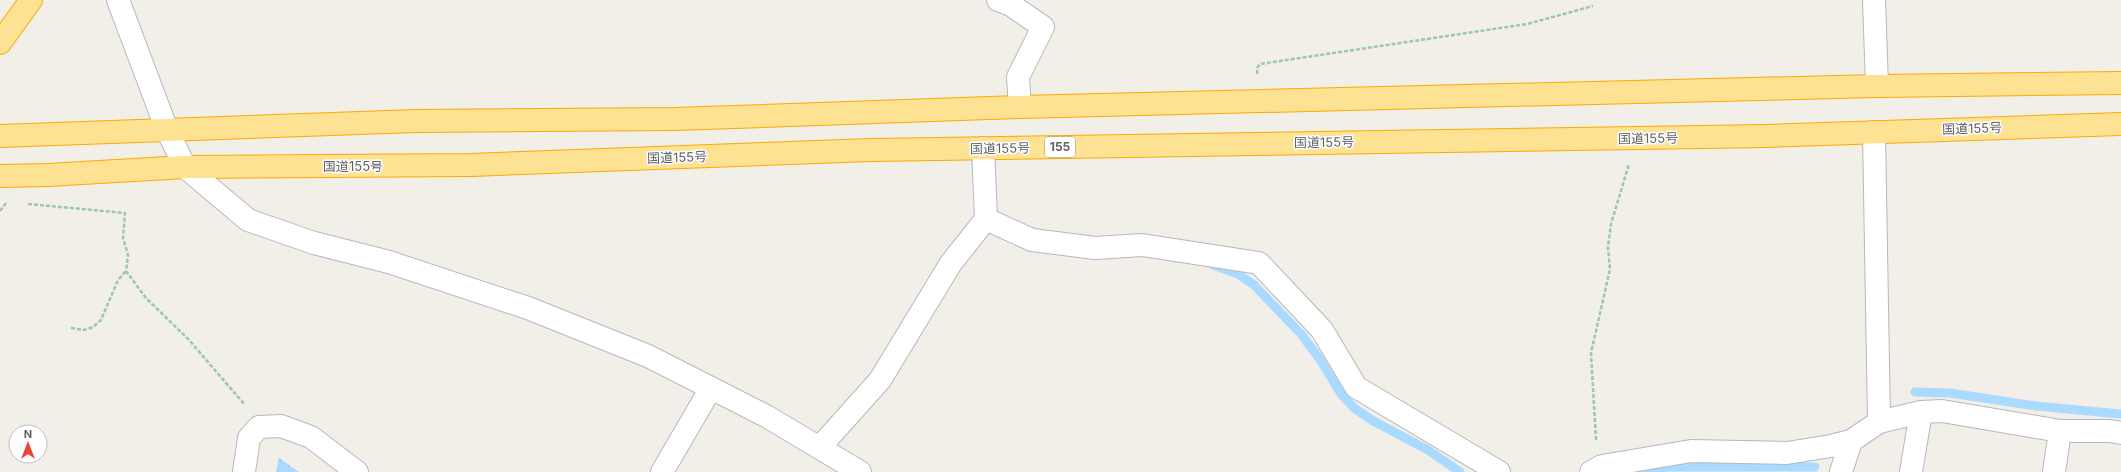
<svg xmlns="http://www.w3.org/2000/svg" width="2121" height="472" font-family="Inter,'Noto Sans JP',sans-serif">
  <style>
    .water { fill: url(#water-ripples) }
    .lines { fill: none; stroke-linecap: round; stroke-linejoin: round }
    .stream { stroke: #aadaff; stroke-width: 9 }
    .street-casing { stroke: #b5b8bc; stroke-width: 24 }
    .secondary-casing { stroke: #b6babf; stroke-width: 24 }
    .highway-casing { stroke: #f9ab00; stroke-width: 24 }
    .path { stroke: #9cc7a9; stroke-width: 2.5; stroke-dasharray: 4 2; stroke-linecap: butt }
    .street { stroke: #fff; stroke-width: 22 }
    .secondary { stroke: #fff; stroke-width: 22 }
    .highway { stroke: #fde293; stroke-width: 22 }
    .labels { text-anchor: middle; stroke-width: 3; stroke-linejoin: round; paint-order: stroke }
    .shield { fill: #fff; stroke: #8f9295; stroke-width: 1 }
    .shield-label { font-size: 12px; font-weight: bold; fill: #5f6368 }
    .street-label { font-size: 13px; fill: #5f6368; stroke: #fff }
  </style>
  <defs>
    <pattern id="water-ripples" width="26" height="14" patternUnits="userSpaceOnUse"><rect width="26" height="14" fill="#aadaff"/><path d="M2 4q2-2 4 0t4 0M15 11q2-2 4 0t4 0" fill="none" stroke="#8eb4d2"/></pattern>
  </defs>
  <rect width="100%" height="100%" fill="#f1efe8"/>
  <path class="water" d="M279,458L299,472H276Z"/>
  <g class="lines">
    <path class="stream" d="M1213,265L1238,274L1254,285L1301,334L1321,361L1341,394L1354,408L1373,421L1428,450L1460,472
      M1915,392L1950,393L2036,406L2121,414
      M1640,472L1668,467H1815"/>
    <defs>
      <path id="street" d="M118,0L167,130
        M998,0L1011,5L1043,27L1018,77L1020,107
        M1874,0L1877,86
        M1874,132L1879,422
        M986,219L1032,240L1095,248L1142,245L1259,263L1322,330L1356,387L1499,472
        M820,447L880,380L951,263L986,219L983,148
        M244,472L249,438L259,427L281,426L311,437L357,472
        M662,472L711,388
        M1591,472L1602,466L1691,451L1787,453L1831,446L1851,441L1879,422L1921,412L1942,411L2060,431H2110L2121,433
        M1841,472L1851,441
        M1911,472L1921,412
        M2054,472L2060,431"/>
      <path id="secondary" d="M167,130L185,167L248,220L314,243L389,262L528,308L648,356L766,416L860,472"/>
      <path id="highway" d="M0,43L31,0
        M0,136L416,121L675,119L1020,107L1877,86L2121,83
        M0,176L48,175L185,167L471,165L871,150L1766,136L2121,124"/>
    </defs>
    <use href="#street" class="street-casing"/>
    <use href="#secondary" class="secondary-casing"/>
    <use href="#highway" class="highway-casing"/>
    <path class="path" d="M1257,74V68L1260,64L1527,24L1593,6
      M28,204L125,213L123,238L128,255L126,271L146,298L189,340L245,405
      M0,211L6,203
      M71,328L84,330L93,327L101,320L118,280L126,271
      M1596,440L1591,353L1610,269L1608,247L1611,224L1629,164"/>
    <use href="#street" class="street"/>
    <use href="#secondary" class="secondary"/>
    <use href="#highway" class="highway"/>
  </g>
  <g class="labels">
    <rect class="shield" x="1045" y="137" width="30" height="20" rx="3"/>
    <g class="shield-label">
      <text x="1060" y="151">155</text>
    </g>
    <g class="street-label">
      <text transform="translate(1972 128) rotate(-2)" y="5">国道155号</text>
      <text transform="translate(1648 138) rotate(-1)" y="5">国道155号</text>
      <text transform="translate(1324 142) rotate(-1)" y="5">国道155号</text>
      <text transform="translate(1000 148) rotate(-1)" y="5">国道155号</text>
      <text transform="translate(677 157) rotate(-2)" y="5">国道155号</text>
      <text x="353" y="171">国道155号</text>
    </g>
  </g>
  <g transform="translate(28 444)"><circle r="19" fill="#ffffff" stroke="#bfc1c3"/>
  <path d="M0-3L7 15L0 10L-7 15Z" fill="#ea4335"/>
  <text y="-6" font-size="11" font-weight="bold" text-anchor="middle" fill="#5f6368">N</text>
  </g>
</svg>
